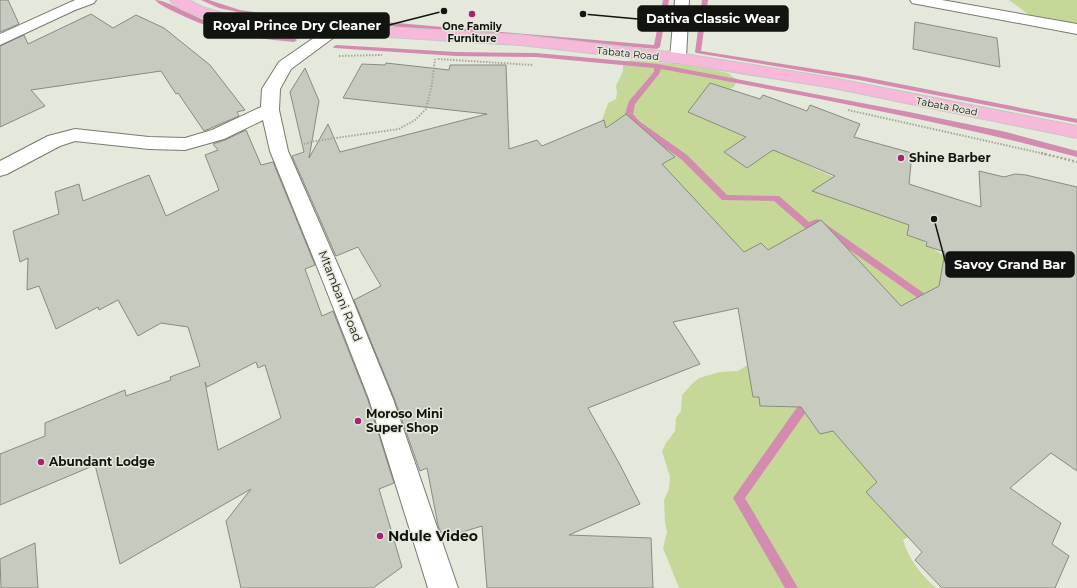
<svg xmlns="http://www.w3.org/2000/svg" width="1077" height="588" font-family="Montserrat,sans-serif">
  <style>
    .green { fill: #c6d897 }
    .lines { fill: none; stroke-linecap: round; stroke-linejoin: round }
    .stream { fill: #d48bb0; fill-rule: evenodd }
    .building { fill: #c7cbbf; stroke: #888b80; fill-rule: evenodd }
    .minor-casing { stroke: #777a70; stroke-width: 2 }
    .major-casing { stroke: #c6c7c6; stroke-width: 2 }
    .path-far1 { stroke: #a4a79d; stroke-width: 2; stroke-dasharray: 1.5 1.5; stroke-linecap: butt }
    .path { stroke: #a4a79d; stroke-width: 2.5; stroke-dasharray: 2 2; stroke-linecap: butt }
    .minor { fill: #fff; fill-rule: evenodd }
    .major { fill: #f6b9d9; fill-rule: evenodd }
    .poi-dot { fill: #a52473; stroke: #e5e9dc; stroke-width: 1.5 }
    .labels { text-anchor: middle; stroke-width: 3; stroke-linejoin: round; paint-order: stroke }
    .far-poi-label { font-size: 10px; font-weight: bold; fill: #121410; stroke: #e5e9dc }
    .far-street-label { font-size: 10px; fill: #121410; stroke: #e5e9dc }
    .poi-label { font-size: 12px; font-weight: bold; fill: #121410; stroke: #e5e9dc; text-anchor: start }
    .street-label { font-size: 12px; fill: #121410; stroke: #e5e9dc }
    .near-poi-label { font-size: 14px; font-weight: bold; fill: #121410; stroke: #e5e9dc; text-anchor: start }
    .leader { fill: none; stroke: #121410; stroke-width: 1.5 }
    .callout-dot { fill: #121410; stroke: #e5e9dc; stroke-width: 1.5 }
    .callout { fill: #121410; stroke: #121410; stroke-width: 1.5 }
    .callout-label { font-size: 13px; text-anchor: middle; font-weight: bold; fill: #fff }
  </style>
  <rect width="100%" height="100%" fill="#e5e9dc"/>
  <path class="green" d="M1009,0H1077V29L1037,21Z
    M631,60L680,64L710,69L728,73L737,80L734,87L723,92L765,144L813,168L843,181L905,220L927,245L944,256L960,270L919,531L903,540C908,558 922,576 936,588H679L663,548L667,532L665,522L664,500L669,489L670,477L662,451L666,443L675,431L676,418L681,411L682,395L692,384L699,378L720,372L738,371L750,363L748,253L701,228L601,123L608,103L616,99L617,93L616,86L623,71V63Z"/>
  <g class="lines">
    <path class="stream" d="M155,0C167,0 194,17 209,22C236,32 265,36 294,38L297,40L294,42C254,39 215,32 179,14C171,10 161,6 155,0Z
      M201,0H209L240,10L281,16L362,20L654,45L663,0H669L660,47L657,49L362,24L260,17L219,8Z
      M702,0H708L701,51L859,76L1077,119V123L859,80L696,53L695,52Z
      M336,45L456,52L536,53L658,64L909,112L1006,132L1077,151V157C940,120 800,95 661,69L659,74L635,104L633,114L639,121L687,155L727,195L779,196L809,222L817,219L820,220L932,299L934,302L932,305L929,306L816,226L808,229L805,228L774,201L722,200L681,159L633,125L625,114L629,101L654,72V68L536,57L456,56L334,48L333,47Z
      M812,398L816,400L817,403L816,406L806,412L745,498L798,588H785L733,498L798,406Z"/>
  </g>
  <path class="building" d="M0,0H8L19,24L0,32Z
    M91,14L113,28L136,15L164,28L210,65L245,110L237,112L239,116L204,131L178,93L176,94L161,71L31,90L45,106L0,127V46L24,35L28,44Z
    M915,22L997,38L1000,67L913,49Z
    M386,63L449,70L450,65H506L509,149L537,140L542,146L604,120L606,128L626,114L675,157L662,164L744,252L761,243L768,250L821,220L901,306L939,286L945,252L926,246L927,242L907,235L909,225L812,191L835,176L773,150L747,168L724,152L746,137L688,112L710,83L760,99L763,95L807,111L810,105L860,124L854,137L912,153L909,184L981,207L979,171L1004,177L1015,174L1026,175L1077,187V471L1051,453L1010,488L1061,523L1052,544L1069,556L1055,588H942L915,560L922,552L866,492L877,482L833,431L820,434L801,407L760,406L759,397H753L738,308L673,322L700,364L588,408L619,463L640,504L569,535L651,538L653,588H487L482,526L443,538L438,525L427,468L420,471L394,398L354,300L381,286L358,247L336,256L292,156L304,152L290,92L305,68L319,101L309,158L328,124L340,152L487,114L343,98L362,64L385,65Z
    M246,130L261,165L273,162L315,265L305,269L322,316L333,311L368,400L394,483L379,489L402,567L373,588H241L226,521L251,489L120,564L95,465L0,505V454L45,436V423L125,390L126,396L171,380L170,377L200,366L188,327L161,323L138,336L118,300L99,310L98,307L56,329L39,286L27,290L28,258L20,262L13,231L59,214L55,192L79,184L83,201L149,175L166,216L219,190L205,155L218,150L213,144L225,140ZM256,362L258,368L265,365L281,418L218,450L205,382L207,387Z
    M35,543L38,588H1L0,559Z"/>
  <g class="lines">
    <defs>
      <path id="minor" d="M75,0H96L94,3L75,10L0,45V34Z
        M675,0H689L686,58L684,62L678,63L672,62L670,58Z
        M910,0H942L1077,24V34L917,4L912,3Z
        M336,24L341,26L344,29L341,32L291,69L280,89L279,110L288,151L344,279L393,399L458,588H428L369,399L322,279L270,151L263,120L224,139L185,150L149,149L75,141L60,146L7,174L0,176V161L48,136L75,129L149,137L185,138L212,130L261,107L262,89L279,62L331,26Z"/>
      <path id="major" d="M170,0H189L202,7L226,14L258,19L520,35L678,53L833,78L1077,126V138L833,88L678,63L520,45L258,29C238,25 181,17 170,0Z"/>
    </defs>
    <use href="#minor" class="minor-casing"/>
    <use href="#major" class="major-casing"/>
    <path class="path-far1" d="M339,56L382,55
      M438,59L533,65
      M848,110L1045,154
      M304,144L315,141L399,129L415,120L426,109L432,84L435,59"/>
    <path class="path" d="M1041,153L1077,162"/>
    <use href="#minor" class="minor"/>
    <use href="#major" class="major"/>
  </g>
  <g class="poi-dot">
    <circle cx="472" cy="14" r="4"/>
    <circle cx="901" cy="158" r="4"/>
    <circle cx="358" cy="421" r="4"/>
    <circle cx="41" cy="462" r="4"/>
    <circle cx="380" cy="536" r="4"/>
  </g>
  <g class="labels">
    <g class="far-poi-label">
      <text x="472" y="30">One Family<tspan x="472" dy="12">Furniture</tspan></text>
    </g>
    <g class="far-street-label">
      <text transform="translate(628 53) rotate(6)" y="4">Tabata Road</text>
      <text transform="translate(947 106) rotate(11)" y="4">Tabata Road</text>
    </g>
    <g class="poi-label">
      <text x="909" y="162">Shine Barber</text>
      <text x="366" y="418">Moroso Mini<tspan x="366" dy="14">Super Shop</tspan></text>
      <text x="49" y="466">Abundant Lodge</text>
    </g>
    <g class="street-label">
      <text transform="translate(340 296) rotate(68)" y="4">Mtambani Road</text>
    </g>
    <g class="near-poi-label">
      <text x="388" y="541">Ndule Video</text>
    </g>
  </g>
  <path class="leader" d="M583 14L638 19M444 11L389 25M934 219L946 264"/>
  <g class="callout-dot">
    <circle cx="583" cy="14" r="4"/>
    <circle cx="444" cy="11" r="4"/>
    <circle cx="934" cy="219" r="4"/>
  </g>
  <g class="callout">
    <rect x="638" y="6" width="150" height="25" rx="4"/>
    <rect x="204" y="13" width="185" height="25" rx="4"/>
    <rect x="946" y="252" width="128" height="25" rx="4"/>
  </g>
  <g class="callout-label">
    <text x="713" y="23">Dativa Classic Wear</text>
    <text x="297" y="30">Royal Prince Dry Cleaner</text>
    <text x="1010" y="269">Savoy Grand Bar</text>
  </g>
</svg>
